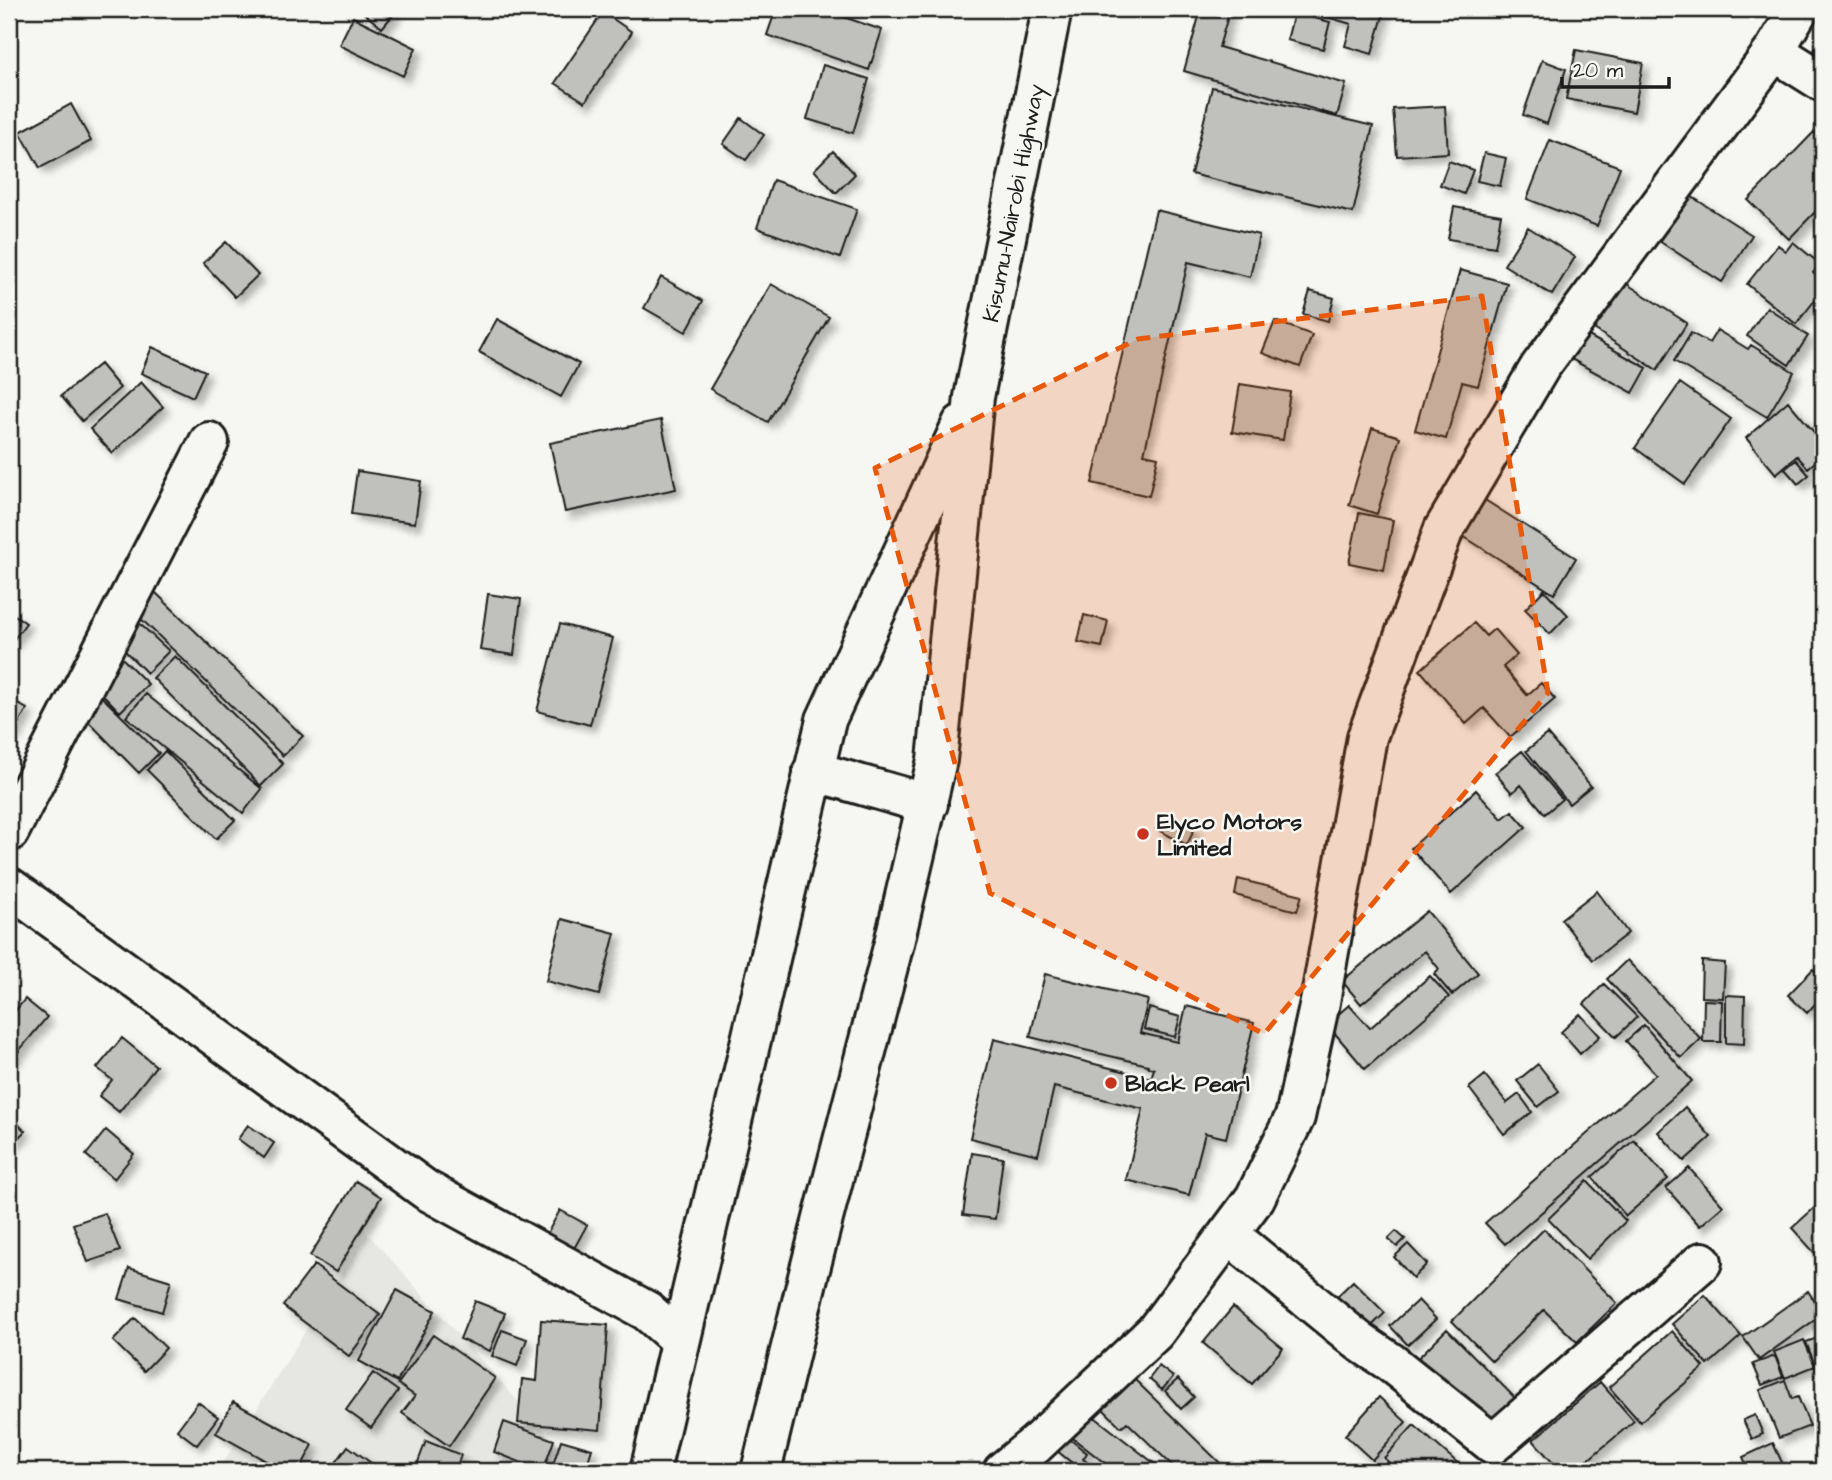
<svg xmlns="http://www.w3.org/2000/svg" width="1832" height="1480" font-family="'Architects Daughter',sans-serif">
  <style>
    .built { fill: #e6e6e2 }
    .building { fill: #c0c0bd; stroke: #1c1c1c; stroke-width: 2; filter: url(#shadow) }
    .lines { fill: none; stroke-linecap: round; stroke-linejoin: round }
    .minor-casing { stroke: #1c1c1c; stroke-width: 44 }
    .highway-casing { stroke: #1c1c1c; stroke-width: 44 }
    .minor { stroke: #f6f6f2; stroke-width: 38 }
    .highway { stroke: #f6f6f2; stroke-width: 38 }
    .marked { fill: #e8590c; fill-opacity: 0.2; stroke: #e8590c; stroke-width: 5; stroke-dasharray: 14 9; stroke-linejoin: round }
    .poi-dot { fill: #c8321e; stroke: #f6f6f2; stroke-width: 2.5 }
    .labels { text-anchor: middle; stroke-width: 5; stroke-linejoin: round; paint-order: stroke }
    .street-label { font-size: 23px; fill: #1c1c1c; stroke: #f6f6f2 }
    .poi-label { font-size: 23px; font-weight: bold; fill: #1c1c1c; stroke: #f6f6f2; text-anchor: start }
  </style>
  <defs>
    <filter id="shadow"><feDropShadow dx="6" dy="6" stdDeviation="3.5" flood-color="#0004"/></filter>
  </defs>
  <rect width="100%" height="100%" fill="#f6f6f2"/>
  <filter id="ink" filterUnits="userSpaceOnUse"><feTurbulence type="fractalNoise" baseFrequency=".0143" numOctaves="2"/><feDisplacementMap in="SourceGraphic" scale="14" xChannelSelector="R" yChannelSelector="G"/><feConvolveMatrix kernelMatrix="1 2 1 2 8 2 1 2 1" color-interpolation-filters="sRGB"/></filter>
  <g filter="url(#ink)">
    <path class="built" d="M367,1233L581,1471H218Z"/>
    <path class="building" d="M359,9H398L382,28Z
      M776,9H820L882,30L869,70L767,35Z
      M1201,9H1230L1219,47L1346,84L1337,116L1184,71Z
      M1300,9H1385L1372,54L1345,46L1351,24Z
      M603,12L632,32L585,102L555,83Z
      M1294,13L1330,22L1323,49L1287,40Z
      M353,17L416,48L403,76L339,45Z
      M1823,39V70L1808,58Z
      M1576,50L1643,63L1634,112L1566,99Z
      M1542,60L1566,69L1547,124L1523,115Z
      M823,65L869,79L853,133L807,119Z
      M1212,87L1373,126L1353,213L1191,174Z
      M71,104L91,141L40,168L20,132Z
      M1445,106L1448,153L1397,156L1393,109Z
      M741,118L764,135L746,160L723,144Z
      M1814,132L1823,140V221L1815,212L1789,239L1748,200Z
      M1550,140L1620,167L1597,226L1527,199Z
      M833,151L855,174L836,193L814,170Z
      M1484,153L1506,158L1500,186L1477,181Z
      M1449,161L1473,170L1464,194L1440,185Z
      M773,180L857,209L840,258L757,228Z
      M1686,193L1752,235L1722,282L1656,239Z
      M1454,207L1501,215L1495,247L1448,239Z
      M1156,210L1259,235L1250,277L1188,262L1144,454L1158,457L1149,496L1092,483Z
      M1528,227L1575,257L1552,295L1504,265Z
      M226,242L258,275L235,297L203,263Z
      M1793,242L1820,264L1813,273L1823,282V290L1796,324L1747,284L1778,245L1786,251Z
      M1460,270L1507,283L1478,386L1462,382L1446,439L1415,430Z
      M661,277L703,301L686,332L644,308Z
      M1624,282L1687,323L1657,370L1594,329Z
      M771,284L829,317L768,422L710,389Z
      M1310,291L1334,298L1328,321L1303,314Z
      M1767,307L1808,336L1789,365L1747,336Z
      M497,319L579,364L561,397L479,352Z
      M1275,321L1312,335L1300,367L1262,353Z
      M1717,330L1748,349L1751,345L1794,372L1767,417L1674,361L1691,333L1709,343Z
      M1585,334L1647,368L1633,393L1571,359Z
      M152,347L205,371L193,397L141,373Z
      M100,364L120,388L82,421L61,396Z
      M141,382L163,407L112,453L90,429Z
      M1680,383L1731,419L1685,484L1635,448Z
      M1240,384L1290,392L1283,440L1232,432Z
      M1788,401L1823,443V455L1808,468L1797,456L1776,474L1746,438Z
      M661,420L676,489L565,512L550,443Z
      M1372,428L1400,437L1377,514L1349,505Z
      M1796,460L1809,475L1798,484L1785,469Z
      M357,471L421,481L415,523L351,514Z
      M1463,486L1576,558L1554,594L1441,522Z
      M1359,513L1393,520L1384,570L1349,563Z
      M1544,590L1568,615L1550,634L1525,609Z
      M155,592L303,736L283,756L135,613Z
      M488,594L521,599L514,655L480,650Z
      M9,611L26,623L9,646Z
      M1084,615L1108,621L1102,647L1078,642Z
      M139,623L169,651L147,673L118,644Z
      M1474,623L1486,636L1494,629L1517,655L1503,667L1527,695L1541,683L1555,699L1510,737L1484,708L1466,724L1420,670Z
      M560,624L613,638L590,725L537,711Z
      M118,654L148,684L120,712L90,681Z
      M175,656L283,764L261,786L153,678Z
      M94,689L159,753L139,773L75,708Z
      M146,694L262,789L243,813L126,717Z
      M9,699L27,709L12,735L9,733Z
      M1547,734L1591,786L1569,804L1526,751Z
      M165,751L235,820L216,839L147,770Z
      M1522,751L1562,799L1545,814L1521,785L1512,793L1495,773Z
      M1476,790L1502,819L1512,811L1526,827L1451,894L1411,848Z
      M1164,813L1195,828L1187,845L1156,829Z
      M1238,879L1302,895L1297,911L1235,895Z
      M1597,891L1628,933L1593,960L1561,919Z
      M1427,911L1478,973L1452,995L1434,974L1439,969L1425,951L1361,1004L1342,981Z
      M562,919L615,933L599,995L546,981Z
      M1627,960L1701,1039L1681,1058L1607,979Z
      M1702,961L1725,963L1723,998L1701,997Z
      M1813,969L1823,979V995L1807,1013L1788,995Z
      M1045,974L1148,1000L1140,1033L1178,1042L1186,1006L1254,1023L1226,1138L1205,1133L1189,1195L1126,1180L1143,1109L1054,1087L1038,1155L970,1138L994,1039L1151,1078L1154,1069L1148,1067V1065L1030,1037Z
      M1430,976L1449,997L1365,1069L1327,1024L1349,1005L1370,1028Z
      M1604,984L1637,1017L1616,1037L1584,1004Z
      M1726,995L1745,996L1744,1044L1726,1043Z
      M25,999L47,1017L9,1063V1018Z
      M1704,1000L1722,1001L1721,1042H1703Z
      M1149,1008L1180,1017L1175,1037L1144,1029Z
      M1580,1014L1600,1036L1580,1054L1561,1032Z
      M1644,1025L1692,1081L1505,1244L1485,1223L1656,1074L1626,1041Z
      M122,1038L156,1066L119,1112L99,1096L112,1080L97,1068Z
      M1538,1064L1559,1091L1538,1107L1517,1081Z
      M1485,1075L1507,1103L1519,1094L1532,1112L1504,1134L1469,1088Z
      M1685,1107L1711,1137L1684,1161L1658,1132Z
      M9,1115L25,1131L9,1147Z
      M248,1125L274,1143L264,1158L238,1139Z
      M106,1130L134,1154L114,1179L86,1155Z
      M1634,1140L1668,1179L1626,1216L1592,1177Z
      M972,1153L1003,1158L995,1219L963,1215Z
      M1689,1168L1723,1206L1700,1226L1666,1188Z
      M356,1181L381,1197L336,1272L310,1256Z
      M1587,1181L1626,1221L1587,1259L1548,1219Z
      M1823,1200V1257L1821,1260L1792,1228Z
      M560,1210L587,1225L571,1254L544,1239Z
      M105,1213L120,1251L88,1262L73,1224Z
      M1544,1229L1617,1303L1577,1342L1544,1310L1492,1361L1452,1321Z
      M1396,1231L1405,1239L1397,1247L1388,1239Z
      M1408,1244L1427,1264L1413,1278L1394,1257Z
      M314,1265L380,1315L349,1356L283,1306Z
      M129,1268L171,1281L162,1312L119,1299Z
      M1353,1281L1385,1313L1360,1337L1328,1305Z
      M397,1290L435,1311L397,1382L359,1361Z
      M1808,1291L1823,1314L1759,1360L1743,1337Z
      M1705,1295L1741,1336L1708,1365L1672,1324Z
      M1418,1300L1436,1319L1408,1345L1390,1326Z
      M475,1301L505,1313L490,1351L460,1339Z
      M1233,1307L1283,1348L1252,1384L1203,1343Z
      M135,1318L166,1348L144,1371L113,1341Z
      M541,1320L608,1325L600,1430L518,1423L522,1379L537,1381Z
      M1447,1329L1516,1399L1482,1433L1414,1362Z
      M502,1330L527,1339L517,1366L492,1356Z
      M1672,1331L1704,1367L1640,1422L1609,1387Z
      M433,1335L495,1378L449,1446L402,1413L415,1396L398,1384Z
      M1823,1336V1370L1818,1372L1806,1342Z
      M1804,1340L1815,1366L1785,1378L1774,1352Z
      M1775,1356L1783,1377L1762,1385L1753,1364Z
      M1159,1366L1173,1377L1162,1390L1149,1379Z
      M373,1373L398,1391L371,1428L346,1410Z
      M1128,1373L1222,1465L1216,1471H1178L1127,1422L1121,1427L1098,1404Z
      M1178,1379L1194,1397L1181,1409L1165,1391Z
      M1785,1380L1792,1399L1798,1397L1810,1426L1779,1438L1760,1390Z
      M1600,1382L1634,1421L1575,1471H1560L1533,1440Z
      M1379,1397L1406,1422L1372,1460L1345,1435Z
      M198,1402L218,1417L197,1445L177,1430Z
      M233,1402L313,1445L299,1471H284L216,1433Z
      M1083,1408L1164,1471H1115L1065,1432Z
      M1755,1415L1763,1434L1752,1439L1743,1420Z
      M504,1422L554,1440L543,1471L494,1452Z
      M1414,1425L1460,1465L1454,1471H1398L1384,1458Z
      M1067,1437L1087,1453L1083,1459L1088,1463L1082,1471L1056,1450Z
      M561,1440L592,1449L585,1471H551Z
      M426,1441L461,1455L455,1471L415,1470Z
      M1773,1443L1786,1471H1749L1743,1457Z
      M348,1446L382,1471H330Z"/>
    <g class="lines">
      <defs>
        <path id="minor" d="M1774,51L1823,82
          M9,832L209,442
          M9,887L426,1190L647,1311L680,1340
          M1228,1234L1360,1342L1390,1362L1493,1444L1702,1262
          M1003,1471L1036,1444L1155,1332L1255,1198L1295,1117L1320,1002L1367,737L1444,529L1540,367L1774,51L1799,9"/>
        <path id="highway" d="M813,771L928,804
          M650,1471L826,720L962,424
          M761,1471L808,1277L894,943L937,760L974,397L1052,9"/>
      </defs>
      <use href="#minor" class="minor-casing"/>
      <use href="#highway" class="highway-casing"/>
      <use href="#minor" class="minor"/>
      <use href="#highway" class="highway"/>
    </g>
  </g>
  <path class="marked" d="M1482,296L1548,693L1264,1034L990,893L875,468L1138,339Z"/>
  <g class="poi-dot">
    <circle cx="1143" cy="834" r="7"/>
    <circle cx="1111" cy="1083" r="7"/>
  </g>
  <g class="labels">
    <g class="street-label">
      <text transform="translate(1013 203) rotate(-79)" y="8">Kisumu-Nairobi Highway</text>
    </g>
    <g class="poi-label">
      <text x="1157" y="829">Elyco Motors<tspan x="1157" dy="26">Limited</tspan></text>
      <text x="1125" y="1091">Black Pearl</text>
    </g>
  </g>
  <rect width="1832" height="1480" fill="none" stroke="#f6f6f2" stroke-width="35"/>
  <rect x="18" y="18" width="1797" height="1445" fill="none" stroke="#1c1c1c" stroke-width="2.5" filter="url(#ink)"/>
  <path d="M1562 77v10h107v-10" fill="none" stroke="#1c1c1c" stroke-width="3.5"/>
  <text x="1573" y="77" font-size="21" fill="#1c1c1c" stroke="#f6f6f2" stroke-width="5" paint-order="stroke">20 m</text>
</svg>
